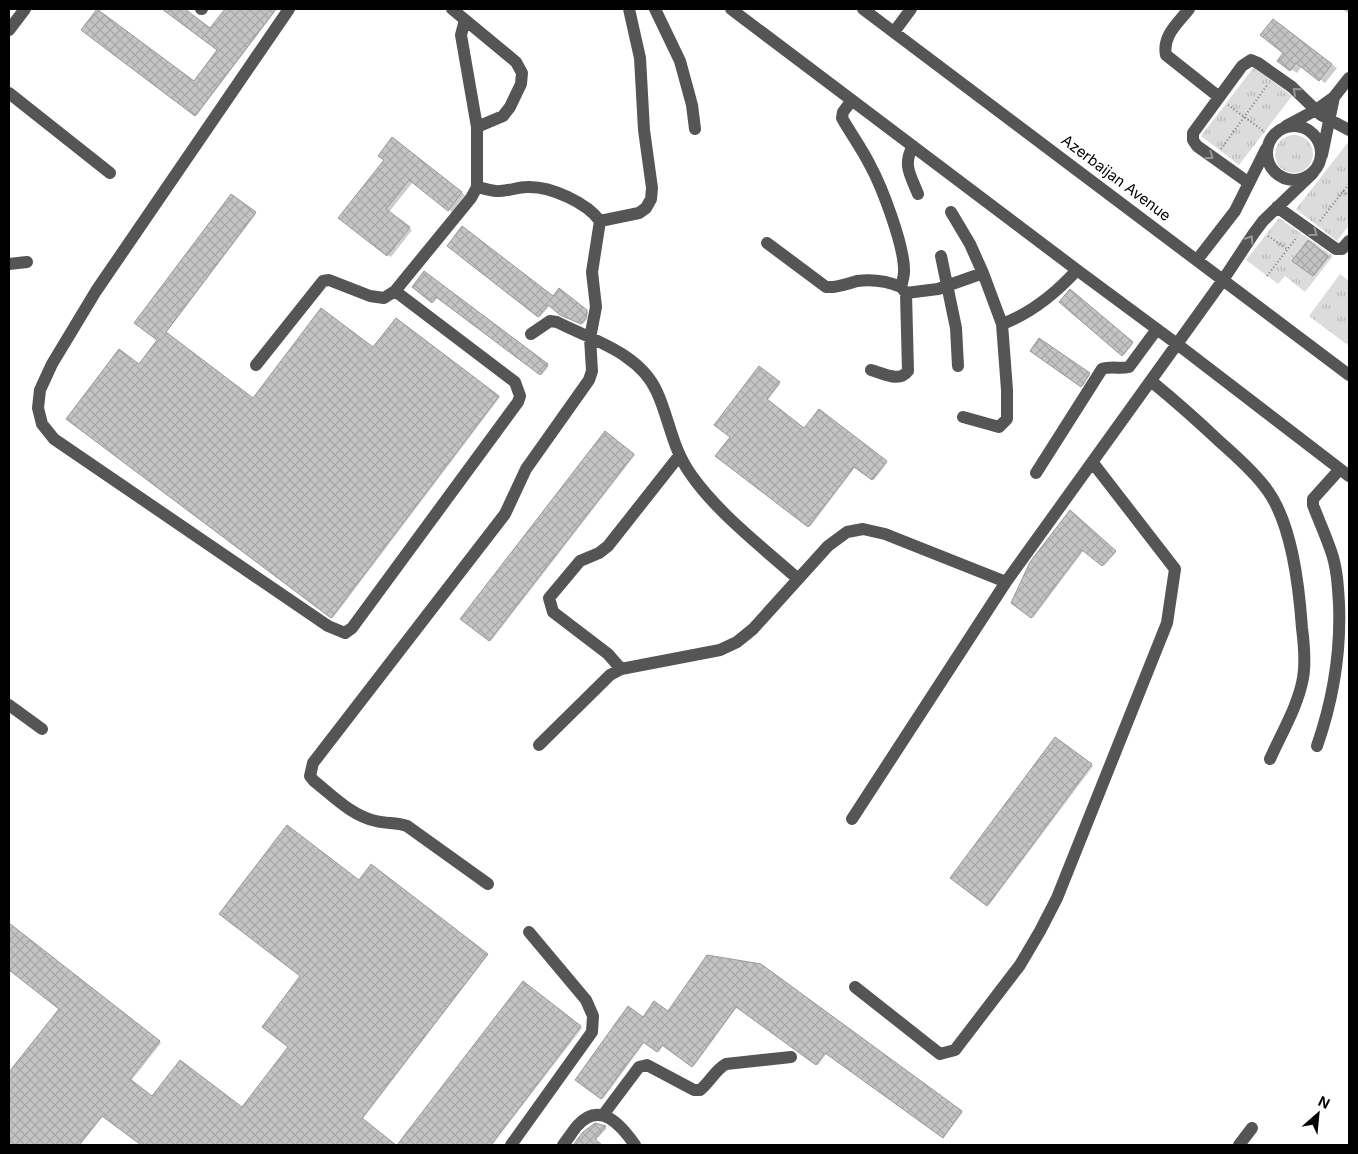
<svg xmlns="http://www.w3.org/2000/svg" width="1358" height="1154" font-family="Inter,sans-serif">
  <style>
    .grass { fill: url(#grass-tufts) }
    .shadow { fill: #0003 }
    .building { fill: url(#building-cross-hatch); stroke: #999 }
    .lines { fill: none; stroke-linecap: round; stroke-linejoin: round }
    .path { stroke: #777; stroke-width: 2; stroke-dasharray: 1 2.5; stroke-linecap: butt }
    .minor { stroke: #555; stroke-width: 12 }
    .oneway { stroke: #999 }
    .labels { text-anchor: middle; stroke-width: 5; stroke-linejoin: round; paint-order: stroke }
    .street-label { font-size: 15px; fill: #000; stroke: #fff }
  </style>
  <defs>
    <pattern id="grass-tufts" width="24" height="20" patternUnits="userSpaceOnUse" patternTransform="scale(1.25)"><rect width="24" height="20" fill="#dcdcdc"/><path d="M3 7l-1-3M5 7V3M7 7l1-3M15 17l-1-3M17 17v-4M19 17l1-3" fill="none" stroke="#bbb"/></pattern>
    <pattern id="building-cross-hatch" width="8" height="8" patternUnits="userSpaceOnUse" patternTransform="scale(1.25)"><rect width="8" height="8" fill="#c4c4c4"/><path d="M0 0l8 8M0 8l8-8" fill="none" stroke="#a7a7a7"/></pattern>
  </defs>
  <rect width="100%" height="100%" fill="#fff"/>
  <path class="grass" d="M1254,67L1292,96L1239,165L1201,136Z
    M1275 154a19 19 0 1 1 38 0a19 19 0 1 1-38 0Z
    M1349,141V225L1337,241L1296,209Z
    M1279,218L1333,256L1305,292L1285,276L1278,284L1246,260Z
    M1340,274L1349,281V346L1309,316Z"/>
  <path class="shadow" d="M164,9H184L211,29L226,9H277L197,115L83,29L194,82L219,50Z
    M1342,9H1349V14Z
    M1279,23L1337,68L1325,83L1302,66L1297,73L1279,61L1285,53Z
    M396,141L465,195L452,212L413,182L389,212L412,230L391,257L340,218L386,160Z
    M232,195L256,214L166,333L254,400L374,349L396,319L500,397L333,618L68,419L139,365L158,340Z
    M1308,242L1329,257L1314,276L1294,261Z
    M448,246L554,298L561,291L588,312L587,319L583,324L561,314L550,305L540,317Z
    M424,273L549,366L542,375L438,297L434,302L414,287Z
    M1072,291L1133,344L1124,355L1122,354Z
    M1039,339L1090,375L1083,386L1032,351Z
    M760,368L780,384L767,401L805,429L819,411L887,463L874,480L856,466L810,527L717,456L732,436Z
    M605,432L635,455L491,641L462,618Z
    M1071,512L1116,552L1104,566L1084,550L1033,618L1013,603Z
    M1056,739L1093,766L989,905L952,878Z
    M371,866L488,955L362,1120L395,1145H143L104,1115L80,1145H9V1073L60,1008L9,968V924L161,1043L131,1081L153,1098L243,1109L290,1047L302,976L359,881Z
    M763,967L963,1112L944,1137L827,1053L818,1065L737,1007L694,1066L664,1044L659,1052L645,1042L603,1099L577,1080L643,1019L668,1013Z
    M523,983L582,1028L492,1145H399Z
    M600,1125L607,1128L595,1141L601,1145H574L590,1127Z"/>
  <path class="building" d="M97,9L194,81L217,50L162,9H185L210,28L225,9H276L195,116L81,30Z
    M1273,19L1332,64L1319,81L1296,63L1290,71L1277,61L1283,53L1260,35Z
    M392,137L462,192L448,211L409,180L386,209L410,227L387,256L338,218L384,160L378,156Z
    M231,194L256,212L166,332L253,398L321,308L373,347L396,318L499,396L331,618L66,419L119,349L139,364L157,340L134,323Z
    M462,226L553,296L559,288L587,310L586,318L581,324L560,315L548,305L538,317L447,246Z
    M1308,240L1328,256L1313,276L1292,261Z
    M424,271L548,364L540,375L436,297L432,303L412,287Z
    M1070,289L1133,342L1122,356L1059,302Z
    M1039,338L1090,373L1081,387L1030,351Z
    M759,366L780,382L767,399L804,428L819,409L887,461L872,480L854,467L808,527L715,456L730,437L714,425Z
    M605,431L634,454L489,641L460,619Z
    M1070,510L1116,551L1102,566L1082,550L1031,618L1011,603L1030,562Z
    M1055,737L1092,764L987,906L950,878Z
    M287,825L359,880L371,864L488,954L362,1118L396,1145H141L102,1116L79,1145H9V1072L59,1009L9,970V923L160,1041L130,1079L152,1096L180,1060L242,1107L288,1047L262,1027L300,976L219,914Z
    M707,955L761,964L962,1111L943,1138L825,1053L816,1065L736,1007L692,1067L662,1045L657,1052L643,1042L601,1099L575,1080L628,1006L643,1017L654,1001L668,1011Z
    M523,981L581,1026L491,1145H397Z
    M595,1123L606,1126L595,1139L602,1145H573L583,1132Z"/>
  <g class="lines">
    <path class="path" d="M1228,105L1265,132
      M1221,149L1268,84
      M1343,191L1349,196
      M1320,221L1349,184
      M1268,236L1287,249
      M1267,276L1297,237"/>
    <path class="minor" d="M201,9H202
      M289,9L96,291L52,364L40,390L38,408L42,424L54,439L328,626L345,633L352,628L518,402L520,396L515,382L395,291
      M452,9L516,62L522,73L521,84L510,107L503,116L477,127L461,35L465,20
      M655,9L680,61L692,105L695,129
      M731,9L1077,270L1177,344L1349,476
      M863,9L1349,375
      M1189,9C1178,23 1162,36 1166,55L1219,97
      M9,30L25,9
      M894,32L911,9
      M9,93L110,173
      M1334,97L1349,78
      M852,100L843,112L842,118C851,134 862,149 870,165C882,187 905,247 904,272C904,277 902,282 901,287L906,293L938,289L983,273L1002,324C1032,313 1055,294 1077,270
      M1267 153a27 27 0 1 1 54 0a27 27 0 1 1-54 0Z
      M1286,126L1316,110L1334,97L1322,155
      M913,146C902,165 911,176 918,194
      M1249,183L1197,146L1193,140V133L1242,66L1251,60L1258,63L1292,87L1321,115L1349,130
      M477,187C484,188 493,192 500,191C509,191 518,187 527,187C551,186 587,203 600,221L592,272L596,307L590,338L592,371L589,380L526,469L505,514L313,763L310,776L314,781C333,796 352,816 376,821C387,824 396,822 407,826L488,884
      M1277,207L1336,249H1342L1349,241
      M951,212L970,244L983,273
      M600,221L639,213L646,208L651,199L652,188L644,130L640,58L629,9
      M767,243L826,287C838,288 846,284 857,281C872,279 887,281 901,287
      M941,256L956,328L958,366
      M1197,260L1235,211L1266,149
      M9,264L27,262
      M531,334L550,321L557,322C592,340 640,353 657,392C670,421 672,449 692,476C718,513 763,548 798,579
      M256,365L323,281L329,280L370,296L384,298L395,291L471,198L477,187V127
      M871,370C883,373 899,383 908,371L906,293
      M1151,381C1174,400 1197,420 1219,441C1235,455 1252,470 1265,487C1292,521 1299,586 1302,628C1304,644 1306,662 1303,678C1298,706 1282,732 1270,759
      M963,417L999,427L1007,419V390L1002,324
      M1036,473L1102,369C1111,366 1120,369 1129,367L1157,329
      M621,669L608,654L553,612L549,598L580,561L599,553L608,546L679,456
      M9,705L42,729
      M539,745L610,675L621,669L720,650L737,642L753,629L828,546L847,532L863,529L885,534L1006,582
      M1317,746C1333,700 1341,653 1339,604C1338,586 1337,568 1331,551C1326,536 1319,521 1313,505V499L1340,469
      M852,819L1006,582L1223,280L1254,233L1263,221L1313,173
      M855,987L940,1054L955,1050L1020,965L1040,931L1057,898L1167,623L1175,569L1093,463
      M603,1115L639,1067L647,1065L694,1090H700C710,1082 715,1070 726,1064L791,1057
      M511,1145L592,1032L593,1016L586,1000L529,932
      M563,1145C568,1139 572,1132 577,1126C600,1100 621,1125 635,1145
      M1239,1145L1252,1128"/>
  </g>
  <defs><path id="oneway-chevron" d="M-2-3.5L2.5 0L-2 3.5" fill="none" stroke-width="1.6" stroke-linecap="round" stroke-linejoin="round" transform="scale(1.25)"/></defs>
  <g class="oneway">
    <use href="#oneway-chevron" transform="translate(1296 91) rotate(-139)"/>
    <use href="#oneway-chevron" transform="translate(1210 156) rotate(35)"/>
    <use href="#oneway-chevron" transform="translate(1314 233) rotate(36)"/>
    <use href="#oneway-chevron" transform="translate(1250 239) rotate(-57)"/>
  </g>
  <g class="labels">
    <g class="street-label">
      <text transform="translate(1116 178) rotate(37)" y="5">Azerbaijan Avenue</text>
    </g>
  </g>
  <rect width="1358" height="1154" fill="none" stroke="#000000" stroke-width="20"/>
  <g transform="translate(1318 1114) rotate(27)" stroke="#ffffff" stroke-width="4" paint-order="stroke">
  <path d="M0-4L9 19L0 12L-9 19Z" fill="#000000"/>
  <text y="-8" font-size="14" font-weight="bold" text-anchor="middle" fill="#000000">N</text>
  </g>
</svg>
